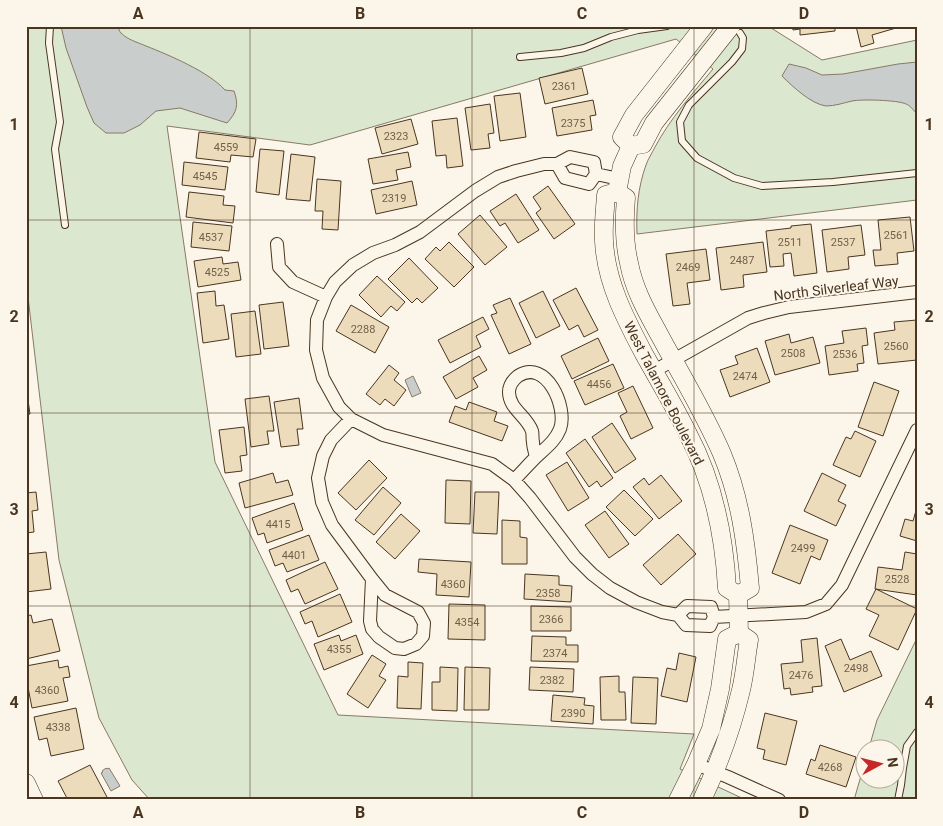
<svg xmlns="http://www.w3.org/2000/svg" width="943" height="826" font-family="Roboto,sans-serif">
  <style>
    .green { fill: #dce7d0; stroke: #887966 }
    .water { fill: #c9cecd; stroke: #887966 }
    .building { fill: #ecdcbc; stroke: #4a3520 }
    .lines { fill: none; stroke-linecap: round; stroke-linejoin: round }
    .lane-casing { stroke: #4a3520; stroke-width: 8 }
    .street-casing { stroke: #4a3520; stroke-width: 14 }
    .secondary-casing { stroke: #4a3520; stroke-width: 19 }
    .lane { stroke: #fbf6e9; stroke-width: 6 }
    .street { stroke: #fbf6e9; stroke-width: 12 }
    .secondary { stroke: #fbf6e9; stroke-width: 18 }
    .grid { fill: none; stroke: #4a3520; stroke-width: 1; stroke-opacity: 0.55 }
    .labels { text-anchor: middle; stroke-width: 4; stroke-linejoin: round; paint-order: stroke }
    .number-label { font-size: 11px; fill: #725f47 }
    .street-label { font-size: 14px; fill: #4a3520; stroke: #fbf6e9 }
    .neatline { fill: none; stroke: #4a3520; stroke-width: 2 }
    .grid-label { font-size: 16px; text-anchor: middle; font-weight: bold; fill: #4a3520 }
  </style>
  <rect width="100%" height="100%" fill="#fbf6e9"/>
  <path class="green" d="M26,26H768L822,60L917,40V200L637,234C636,210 638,187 646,165C648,159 652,153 655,147C670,119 692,94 713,69L676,39L310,145L167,126L215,462L338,715L694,734L680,769L746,800H150L132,780L99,718L59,560L26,280Z
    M917,638V800H854L865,762L866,778H896V748H869L877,720Z"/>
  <path class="water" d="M61,26H118C119,29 119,31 121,33C128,40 137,42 146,46C169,55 209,72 225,90L234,91C239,105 237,112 227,123L180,108L156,111L140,125L124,133H106L94,123L87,107L66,48Z
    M917,62V114C914,111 910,105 906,104C898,100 861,99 852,101C843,103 835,106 826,106C811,104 792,86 782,76L789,64L806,68L822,75L843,74L898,64Z
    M413,376L421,393L412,397L405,380Z
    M106,768L107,769L109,768L120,786L111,791L101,773L103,772L102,771Z"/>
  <path class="building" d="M792,26H835V31L800,35V29L793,30Z
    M856,26H903L872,35L874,43L861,47Z
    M582,68L588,94L545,104L539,78Z
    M520,93L526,137L500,141L494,96Z
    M593,100L596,115L590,116L592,130L557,136L552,108Z
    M490,104L494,133L488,134L490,148L471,150L465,108Z
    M457,118L463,166L447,168L446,155L436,156L432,121Z
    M411,119L418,144L382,154L375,128Z
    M199,132L256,139L253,157L231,155L230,162L196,158Z
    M260,149L284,151L279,195L256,192Z
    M408,152L411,167L396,170L398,180L373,184L368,159Z
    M291,154L315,157L310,201L286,199Z
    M184,162L228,167L225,190L182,185Z
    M317,179L341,181L338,230L322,229L323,211H315Z
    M412,181L417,205L376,214L371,190Z
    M548,186L575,224L554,239L536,213L541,209L533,197Z
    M189,192L224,196L223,205L235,206L233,223L186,217Z
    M516,194L539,230L518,243L505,223L500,226L490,211Z
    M480,215L507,247L485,265L458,234Z
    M910,217L914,251L897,253L898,264L875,266L873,250H881L878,220Z
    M193,222L232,226L229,251L191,247Z
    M811,224L817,273L794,276L791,253L783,254L784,266L770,267L766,231L791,228V226Z
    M861,225L865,255L848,257L849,269L827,272L822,230Z
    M449,242L474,267L454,287L425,259L436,247L440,251Z
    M763,242L767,272L743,275L744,287L721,290L716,248Z
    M706,249L710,280L687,283L690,304L673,306L666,254Z
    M222,257L223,264L238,262L241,280L198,287L194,261Z
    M409,258L438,288L422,303L417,298L412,303L388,279Z
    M377,276L405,302L397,311L391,306L381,317L359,295Z
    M576,288L598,330L584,337L578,325L569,330L553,300Z
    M215,291L216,306L224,305L229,339L203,343L197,293Z
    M543,291L560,326L536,338L519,303Z
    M510,298L531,344L509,354L491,315L497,313L493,305Z
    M283,302L289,346L264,349L259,305Z
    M351,305L389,327L375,353L336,331Z
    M255,311L261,354L236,357L231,314Z
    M483,317L489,329L476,336L481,347L450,363L438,340Z
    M917,320V360L878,364L874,333L895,330L894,322Z
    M866,328L868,345L862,346L864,363L857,364L858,371L829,375L825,346L844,343L842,331Z
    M789,334L791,343L813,337L820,363L775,375L765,341Z
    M598,338L609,361L572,379L561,356Z
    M757,348L770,382L730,397L720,370L738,364L735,356Z
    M479,356L487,370L473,378L478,387L456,399L443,377Z
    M613,364L624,388L585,405L574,381Z
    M389,365L399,373L394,380L406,390L394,406L385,399L380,405L366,394Z
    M874,382L899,391L883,436L858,427Z
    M26,386L30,414L26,415Z
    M633,386L653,428L631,439L620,416L627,412L618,393Z
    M269,396L274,431H267L269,444L251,447L245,399Z
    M299,398L303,429H297L299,445L281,447L274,402Z
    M469,402L497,412L494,421L508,426L502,441L449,422L455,406L466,410Z
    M612,423L636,459L615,473L592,437Z
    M244,427L247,455L240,456L242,471L225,473L219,430Z
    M855,431L876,441L860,477L833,465L846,437L851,439Z
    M585,439L613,478L601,487L597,481L589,487L566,453Z
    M369,460L387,478L356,510L338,493Z
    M567,462L589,498L568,511L546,475Z
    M273,473L276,483L288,480L293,495L245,508L239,483Z
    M822,473L846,485L838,501L846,505L836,526L804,511Z
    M661,475L682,501L659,519L633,487L644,478L649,485Z
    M446,480L471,481L470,524L445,523Z
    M383,487L401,503L374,535L355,520Z
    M624,490L653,519L635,536L606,507Z
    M36,492L38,510L32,511L34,532L26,533V493Z
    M475,492H499L497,534L473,533Z
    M294,503L303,530L267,543L264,533L258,535L252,518Z
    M917,507V541L900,536L905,519L913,521Z
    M605,511L629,544L609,558L585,525Z
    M401,514L420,531L395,559L376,542Z
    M502,520L520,521V537L527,538V564H502Z
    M790,525L828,540L820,560L811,556L800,584L772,573Z
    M678,534L696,554L661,585L643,565Z
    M309,535L319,560L287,572L283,563L275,566L269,550Z
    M46,552L51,589L26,592V554Z
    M905,552L917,554V595L875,589L878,567L902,570Z
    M419,559L471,562L469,597L436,595L437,574L418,572Z
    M325,562L338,589L305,604L298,589L291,592L286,580Z
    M525,574L559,576V585L572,586L571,602L524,599Z
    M876,589L917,609L898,650L869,636L879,615L866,609Z
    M340,594L352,622L318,637L312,621L305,624L300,612Z
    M449,604L485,605V640L448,639Z
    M531,606L571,607V631H531Z
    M31,615L33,623L52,619L60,651L26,659V616Z
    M339,635L341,641L356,635L363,654L324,670L314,644Z
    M532,636L566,637V645H578V662L531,661Z
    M817,638L822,686L812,687L813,692L791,695L790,688L784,689L781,664L803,662L801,640Z
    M841,639L850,660L871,651L882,676L844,692L825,646Z
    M679,653L696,657L687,702L661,696L667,668L676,670Z
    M372,655L386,664L379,676L386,680L368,708L347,694Z
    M58,660L59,668L68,666L70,677L63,678L68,701L32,708L26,677V666Z
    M408,662L423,663L421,709L397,708L398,676L408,677Z
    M440,667L458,668L457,711L432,710V682H440Z
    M465,667L490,668L489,710H464Z
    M530,667L574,669L573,692L529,690Z
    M619,676V692H625L626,720H601L600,677Z
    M633,677L658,678L656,724L631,723Z
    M553,695L585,698L584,705L594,706L593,724L551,721Z
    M76,708L84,749L51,756L47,738L39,740L34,717Z
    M765,713L797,721L786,765L763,759L765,750L757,748Z
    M820,745L856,757L846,787L806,774L811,759L815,761Z
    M90,765L107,797L102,800H68L58,781Z"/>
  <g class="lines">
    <defs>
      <path id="lane" d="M50,26L49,43L60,122L55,149L65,225
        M740,33L743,38L742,49L732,62L689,105L680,122L682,141L697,158L734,178L762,186L833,182L917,173
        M520,57L561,53L584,48L611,37L638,30L667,26
        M898,800L901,785L903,768L907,746L917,732"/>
      <path id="street" d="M570,157L594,162L596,174L589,184L565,178L557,164Z
        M557,164H544L516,171L498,177L475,191L420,232L395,245L373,253L353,265L335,282L326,297L317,320L316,350L323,378L339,407L351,419L383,435L492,464L514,480L530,498L575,557L592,574L610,588L636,602L662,612L678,615
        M596,174L619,179
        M277,244L279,267L293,282L326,297
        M654,371L748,318L764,313L789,307L917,292
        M351,419L331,440L323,456L318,478L322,502L332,525L372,579L370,621L372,629L379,637L395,648L404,649L416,644L423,636L424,623L418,612L385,595L372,579
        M514,480C521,473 528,465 535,458C544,449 555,442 560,429C568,407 546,358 518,376C513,380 509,385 509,392C509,409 527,416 532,431C533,434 532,438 533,442C533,447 535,452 536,457
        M687,606L711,607L714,617L710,626L686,625L678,615Z
        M714,617L806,612L826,604L842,585L917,430
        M696,764L728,777L779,800"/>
      <path id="secondary" d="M704,26L634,115L622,137L631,146L643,144L654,123L731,26
        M617,192L626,198C624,220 624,242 629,263C634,290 647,312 660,336C681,375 705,414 722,454C740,497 746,542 750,588L738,595L727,588C724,535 713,481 688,434C675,407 659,381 644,354C625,318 606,282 604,241C603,225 605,210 606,195Z
        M617,192L622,166L631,146
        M738,595L739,633
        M26,783L34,800
        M678,800L696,764L711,729L720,689L727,639L739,633L749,640C746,657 745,674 741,690C732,728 719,764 702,800"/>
    </defs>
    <use href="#lane" class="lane-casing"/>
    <use href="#street" class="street-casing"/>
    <use href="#secondary" class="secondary-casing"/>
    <use href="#lane" class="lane"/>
    <use href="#street" class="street"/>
    <use href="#secondary" class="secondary"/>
  </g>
  <path class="grid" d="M250,26V800M472,26V800M694,26V800M26,220H917M26,413H917M26,606H917"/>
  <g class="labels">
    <g class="number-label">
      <text x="564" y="90">2361</text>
      <text x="573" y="127">2375</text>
      <text x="396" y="140">2323</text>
      <text x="226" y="151">4559</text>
      <text x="205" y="180">4545</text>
      <text x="394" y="202">2319</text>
      <text x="896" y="239">2561</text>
      <text x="211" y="241">4537</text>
      <text x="790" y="246">2511</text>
      <text x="843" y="246">2537</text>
      <text x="742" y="264">2487</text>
      <text x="688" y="271">2469</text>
      <text x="217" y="276">4525</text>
      <text x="363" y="333">2288</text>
      <text x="896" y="350">2560</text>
      <text x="793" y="357">2508</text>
      <text x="845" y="358">2536</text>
      <text x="745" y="380">2474</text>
      <text x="599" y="388">4456</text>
      <text x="278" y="528">4415</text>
      <text x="803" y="552">2499</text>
      <text x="294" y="559">4401</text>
      <text x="897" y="583">2528</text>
      <text x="453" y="588">4360</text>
      <text x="548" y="597">2358</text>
      <text x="551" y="623">2366</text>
      <text x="467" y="626">4354</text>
      <text x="339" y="653">4355</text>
      <text x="555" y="657">2374</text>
      <text x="856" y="672">2498</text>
      <text x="801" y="679">2476</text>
      <text x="552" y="684">2382</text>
      <text x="47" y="694">4360</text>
      <text x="573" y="717">2390</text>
      <text x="58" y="731">4338</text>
      <text x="830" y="771">4268</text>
    </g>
    <g class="street-label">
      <text transform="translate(836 288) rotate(-7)" y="5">North Silverleaf Way</text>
      <text transform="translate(664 393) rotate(63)" y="5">West Talamore Boulevard</text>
    </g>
  </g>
  <rect width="943" height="826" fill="none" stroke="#fbf6e9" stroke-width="55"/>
  <g transform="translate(880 764) rotate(83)"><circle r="24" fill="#fbf6e9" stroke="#b4a999"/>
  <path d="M0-4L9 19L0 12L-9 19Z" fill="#c62828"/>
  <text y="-8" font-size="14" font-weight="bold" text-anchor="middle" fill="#4a3520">N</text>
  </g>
  <rect x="28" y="28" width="888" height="770" class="neatline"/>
  <g class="grid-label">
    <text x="138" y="19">A</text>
    <text x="360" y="19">B</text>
    <text x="582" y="19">C</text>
    <text x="804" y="19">D</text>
    <text x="14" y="130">1</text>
    <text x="929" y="130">1</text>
    <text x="14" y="322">2</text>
    <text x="929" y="322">2</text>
    <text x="14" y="515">3</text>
    <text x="929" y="515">3</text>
    <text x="14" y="708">4</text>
    <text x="929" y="708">4</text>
    <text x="138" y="818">A</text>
    <text x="360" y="818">B</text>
    <text x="582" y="818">C</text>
    <text x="804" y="818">D</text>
  </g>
</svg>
